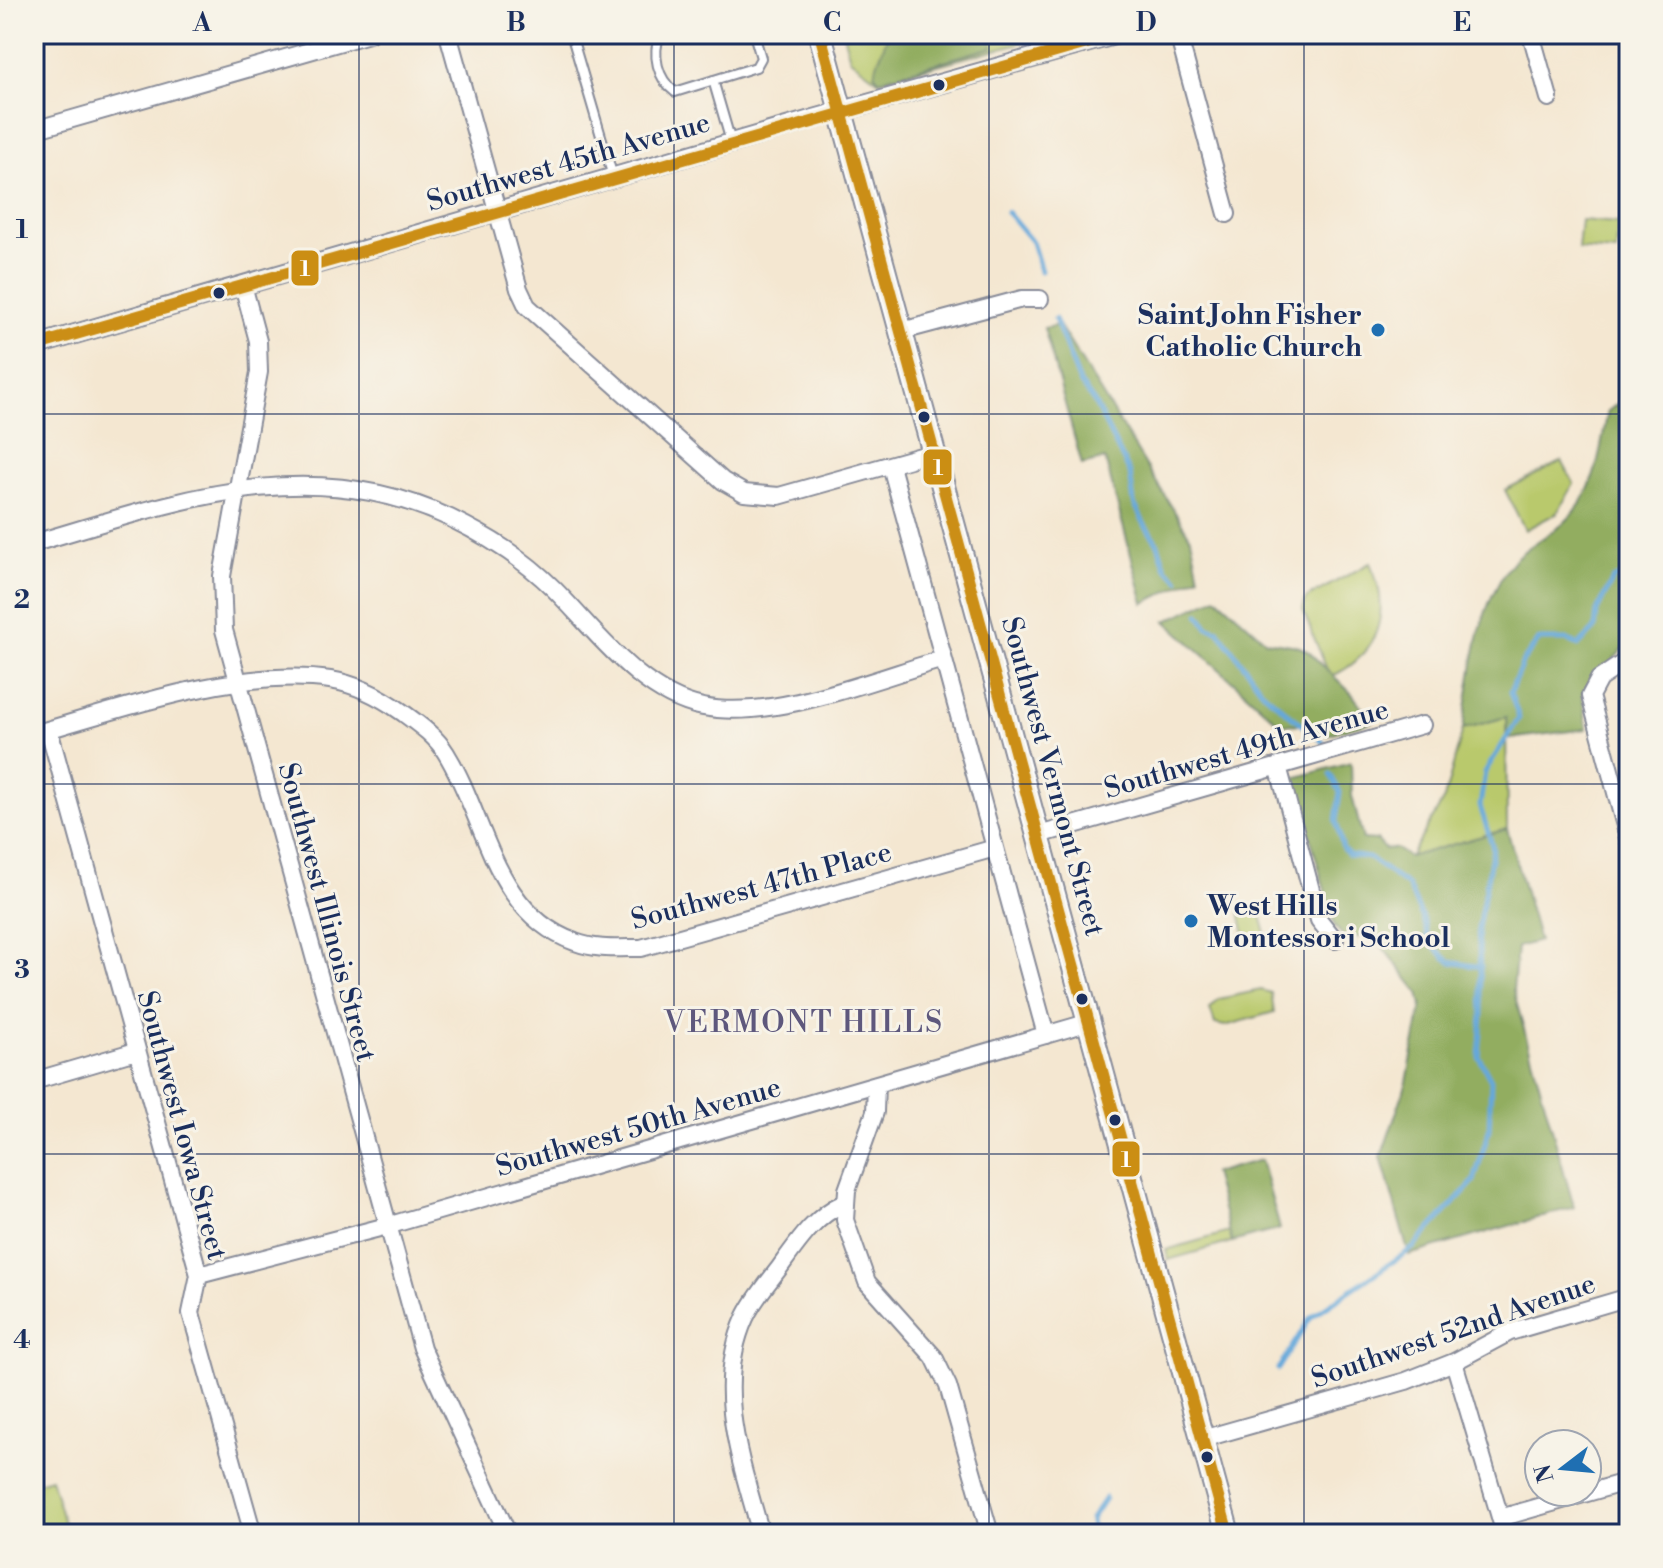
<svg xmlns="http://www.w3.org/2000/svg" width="1663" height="1568" font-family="'Libre Bodoni',serif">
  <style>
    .green { fill: #b9c96c; stroke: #6a7c65; stroke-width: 2 }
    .forest { fill: #92ad60; stroke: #566e5f; stroke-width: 2 }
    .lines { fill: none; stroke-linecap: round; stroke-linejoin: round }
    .stream { stroke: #65a8da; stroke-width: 5 }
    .service-casing { stroke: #888b98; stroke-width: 12 }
    .minor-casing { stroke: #888b98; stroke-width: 20 }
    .tertiary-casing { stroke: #888b98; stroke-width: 22 }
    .secondary-casing { stroke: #888b98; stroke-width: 26 }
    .service { stroke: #fff; stroke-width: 8 }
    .minor { stroke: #fff; stroke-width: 16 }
    .tertiary { stroke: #fff; stroke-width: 18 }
    .secondary { stroke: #fff; stroke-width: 22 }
    .bus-1-casing { stroke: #f7f3e8; stroke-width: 18 }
    .bus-1 { stroke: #cb8e13; stroke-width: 12 }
    .grid { fill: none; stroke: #1b2f5e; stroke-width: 2; stroke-opacity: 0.55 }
    .bus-dot { fill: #1b2f5e; stroke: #f7f3e8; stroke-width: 3 }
    .poi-dot { fill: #1f6fb2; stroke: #f7f3e8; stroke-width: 3 }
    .labels { text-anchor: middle; stroke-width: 6; stroke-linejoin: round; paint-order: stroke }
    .street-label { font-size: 28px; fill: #1b2f5e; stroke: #f7f3e8 }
    .poi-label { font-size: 28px; font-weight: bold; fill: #1b2f5e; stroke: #f7f3e8; text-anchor: end }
    .neighbourhood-label { font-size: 30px; letter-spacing: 2px; fill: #5e587d; stroke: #f7f3e8 }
    .line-badge { stroke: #f7f3e8; stroke-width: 3 }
    .badge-label { font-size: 22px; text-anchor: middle; font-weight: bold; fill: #fff }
    .neatline { fill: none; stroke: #1b2f5e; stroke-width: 3 }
    .grid-label { font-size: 26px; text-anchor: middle; font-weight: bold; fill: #1b2f5e }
  </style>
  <rect width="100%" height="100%" fill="#f7f3e8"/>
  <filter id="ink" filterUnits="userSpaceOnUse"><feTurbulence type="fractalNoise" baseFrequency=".0125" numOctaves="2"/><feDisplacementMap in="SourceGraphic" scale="16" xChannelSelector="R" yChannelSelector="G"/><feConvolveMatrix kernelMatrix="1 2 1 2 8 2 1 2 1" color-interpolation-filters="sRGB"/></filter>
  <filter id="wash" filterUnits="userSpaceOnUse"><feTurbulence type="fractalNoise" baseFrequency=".006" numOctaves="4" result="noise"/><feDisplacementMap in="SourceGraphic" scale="32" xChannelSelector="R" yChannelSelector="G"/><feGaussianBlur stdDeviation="1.8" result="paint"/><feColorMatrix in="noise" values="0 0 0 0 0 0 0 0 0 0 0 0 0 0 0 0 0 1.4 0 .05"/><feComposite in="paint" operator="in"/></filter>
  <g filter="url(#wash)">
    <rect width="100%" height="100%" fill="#f4e7d1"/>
    <path class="green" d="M843,34H1053L879,81L850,59Z
      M1581,220L1618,223L1616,252L1578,249Z
      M1562,461L1574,484L1557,513L1525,530L1505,490Z
      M1370,563C1392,610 1380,655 1330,677L1303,610L1306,598Z
      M1506,717L1507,829L1410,857L1444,799L1463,729Z
      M1252,906L1259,909L1265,930L1262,938L1251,942L1246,939L1240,912Z
      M1261,990L1271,993L1274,1012L1225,1026L1215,1024L1210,1009L1219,999Z
      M1229,1232L1232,1242L1168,1260L1166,1250Z
      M51,1478L67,1534H35L34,1483Z"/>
    <path class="forest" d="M888,34H989L993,47L879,80L874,73Z
      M1059,325L1191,538L1199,576L1144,603L1105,459L1082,465L1044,328Z
      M1629,395V594L1622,596L1626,646L1582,693L1587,729L1507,739L1506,717L1463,729C1472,672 1475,613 1510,565C1524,546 1551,536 1568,519C1597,491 1600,448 1608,411Z
      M1217,597L1266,641L1298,646L1309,652L1352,694L1372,722L1326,735L1308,725L1280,724L1166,621Z
      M1351,762L1352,796L1363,839L1377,840L1385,849L1395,848L1409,857L1507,829L1539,941L1517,947L1513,990L1574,1207L1409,1255L1381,1157L1407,1082L1422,1005L1419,993L1371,933L1347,940L1335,927L1294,778Z
      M1261,1160L1280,1229L1232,1242L1213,1173Z"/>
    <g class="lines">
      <path class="stream" d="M1007,212L1032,242L1041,271
        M1055,319L1080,383L1094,402L1130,473L1134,503L1145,525L1158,544L1166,568L1179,580
        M1199,614L1208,627L1218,630L1264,693L1324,743
        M1330,774L1340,792L1336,821L1343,849L1349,855L1369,858L1408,886L1423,919L1429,942L1450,962L1481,967
        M1278,1369L1311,1317L1413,1248L1474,1181L1489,1130L1491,1080L1479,1057L1482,1013L1478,928L1493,848L1480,806L1485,772L1519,718L1510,692L1523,661L1539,640H1566L1579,645L1595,629L1597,611L1613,579L1629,573
        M1092,1534L1091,1519L1105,1498"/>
    </g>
  </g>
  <g filter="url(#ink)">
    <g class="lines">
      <defs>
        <path id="service" d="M660,34C652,54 657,79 675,92L756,67L761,58L754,34
          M572,37L613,177
          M713,80L731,142"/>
        <path id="minor" d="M448,34L519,289L527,306L723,481L744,493L779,496L935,452
          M1178,34L1227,214
          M1531,34L1549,98
          M34,130L369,34
          M243,285L258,341L259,372L222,576L224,630L422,1348L508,1534
          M902,331L1022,299H1040
          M891,466L1046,1035
          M34,543C174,502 309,451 450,518C489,537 523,558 554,589C597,632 640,694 703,707C774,721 874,679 943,659
          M1629,659L1599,679L1590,696L1629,841
          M49,730L199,1275L191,1313L253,1534
          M34,734C120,709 240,667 330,680C356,684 381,697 402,712C417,723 436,736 446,753C486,817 493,913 575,942C596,950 619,948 641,948L995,848
          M1278,766L1319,920L1335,940
          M1039,835L1422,725
          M34,1081L136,1051
          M876,1084L875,1112L847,1190L845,1220L867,1282L934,1357L948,1386L990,1534
          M199,1275L387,1226L1090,1022
          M1454,1362L1505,1534
          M1202,1439L1406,1381L1454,1362L1510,1332L1629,1297
          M1500,1518L1629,1481
          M761,1534C742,1464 713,1389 745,1318C753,1300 768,1283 780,1267C798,1242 815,1216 844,1203"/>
        <path id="tertiary" d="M34,346L814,119L1118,34"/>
        <path id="secondary" d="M820,34L1228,1534"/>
      </defs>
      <use href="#service" class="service-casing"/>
      <use href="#minor" class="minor-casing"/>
      <use href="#tertiary" class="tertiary-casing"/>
      <use href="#secondary" class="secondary-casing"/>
      <use href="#service" class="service"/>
      <use href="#minor" class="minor"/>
      <use href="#tertiary" class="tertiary"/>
      <use href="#secondary" class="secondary"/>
      <defs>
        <path id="bus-1" d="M820,34L1228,1534
          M34,346L1118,34"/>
      </defs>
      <use href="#bus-1" class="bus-1-casing"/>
      <use href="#bus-1" class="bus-1"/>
    </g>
  </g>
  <path class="grid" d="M359,34V1534M674,34V1534M989,34V1534M1304,34V1534M34,414H1629M34,784H1629M34,1154H1629"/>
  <g class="bus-dot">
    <circle cx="939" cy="85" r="7"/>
    <circle cx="219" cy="293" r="7"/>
    <circle cx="924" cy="417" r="7"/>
    <circle cx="1082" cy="999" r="7"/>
    <circle cx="1115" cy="1120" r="7"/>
    <circle cx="1207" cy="1457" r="7"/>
  </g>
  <g class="poi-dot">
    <circle cx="1378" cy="330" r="8"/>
    <circle cx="1191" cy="921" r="8"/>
  </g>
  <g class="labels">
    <g class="street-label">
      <text transform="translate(568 161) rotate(-16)" y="10">Southwest 45th Avenue</text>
      <text transform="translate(1246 748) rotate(-16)" y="10">Southwest 49th Avenue</text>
      <text transform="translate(1054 776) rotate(75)" y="10">Southwest Vermont Street</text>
      <text transform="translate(761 885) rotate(-15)" y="10">Southwest 47th Place</text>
      <text transform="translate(328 912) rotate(75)" y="10">Southwest Illinois Street</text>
      <text transform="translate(183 1125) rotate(75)" y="10">Southwest Iowa Street</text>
      <text transform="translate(638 1126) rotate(-16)" y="10">Southwest 50th Avenue</text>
      <text transform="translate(1453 1330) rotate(-19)" y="10">Southwest 52nd Avenue</text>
    </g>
    <g class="poi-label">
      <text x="1362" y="324">Saint John Fisher<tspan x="1362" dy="32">Catholic Church</tspan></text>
      <text x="1207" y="915" text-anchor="start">West Hills<tspan x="1207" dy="32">Montessori School</tspan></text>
    </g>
    <g class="neighbourhood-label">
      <text x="804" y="1032">VERMONT HILLS</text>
    </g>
  </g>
  <g class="line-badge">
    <rect x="290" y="249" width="30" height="38" rx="8" fill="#cb8e13"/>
    <rect x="922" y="448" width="31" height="38" rx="8" fill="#cb8e13"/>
    <rect x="1111" y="1140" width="30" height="38" rx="8" fill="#cb8e13"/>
  </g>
  <g class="badge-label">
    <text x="305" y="276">1</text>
    <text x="938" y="475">1</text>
    <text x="1126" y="1167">1</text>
  </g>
  <rect width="1663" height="1568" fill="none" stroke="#f7f3e8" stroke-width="88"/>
  <g transform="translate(1563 1468) rotate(254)"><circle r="38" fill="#f7f3e8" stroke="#9fa5b1" stroke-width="2"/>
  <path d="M0-6L14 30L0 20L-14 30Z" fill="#1f6fb2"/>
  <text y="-12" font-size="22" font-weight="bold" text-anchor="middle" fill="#1b2f5e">N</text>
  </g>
  <rect x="44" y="44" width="1575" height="1480" class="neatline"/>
  <g class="grid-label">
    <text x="202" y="31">A</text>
    <text x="516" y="31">B</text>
    <text x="832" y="31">C</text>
    <text x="1146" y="31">D</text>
    <text x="1462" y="31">E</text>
    <text x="22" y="238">1</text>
    <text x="22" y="608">2</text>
    <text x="22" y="978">3</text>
    <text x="22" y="1348">4</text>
  </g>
</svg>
